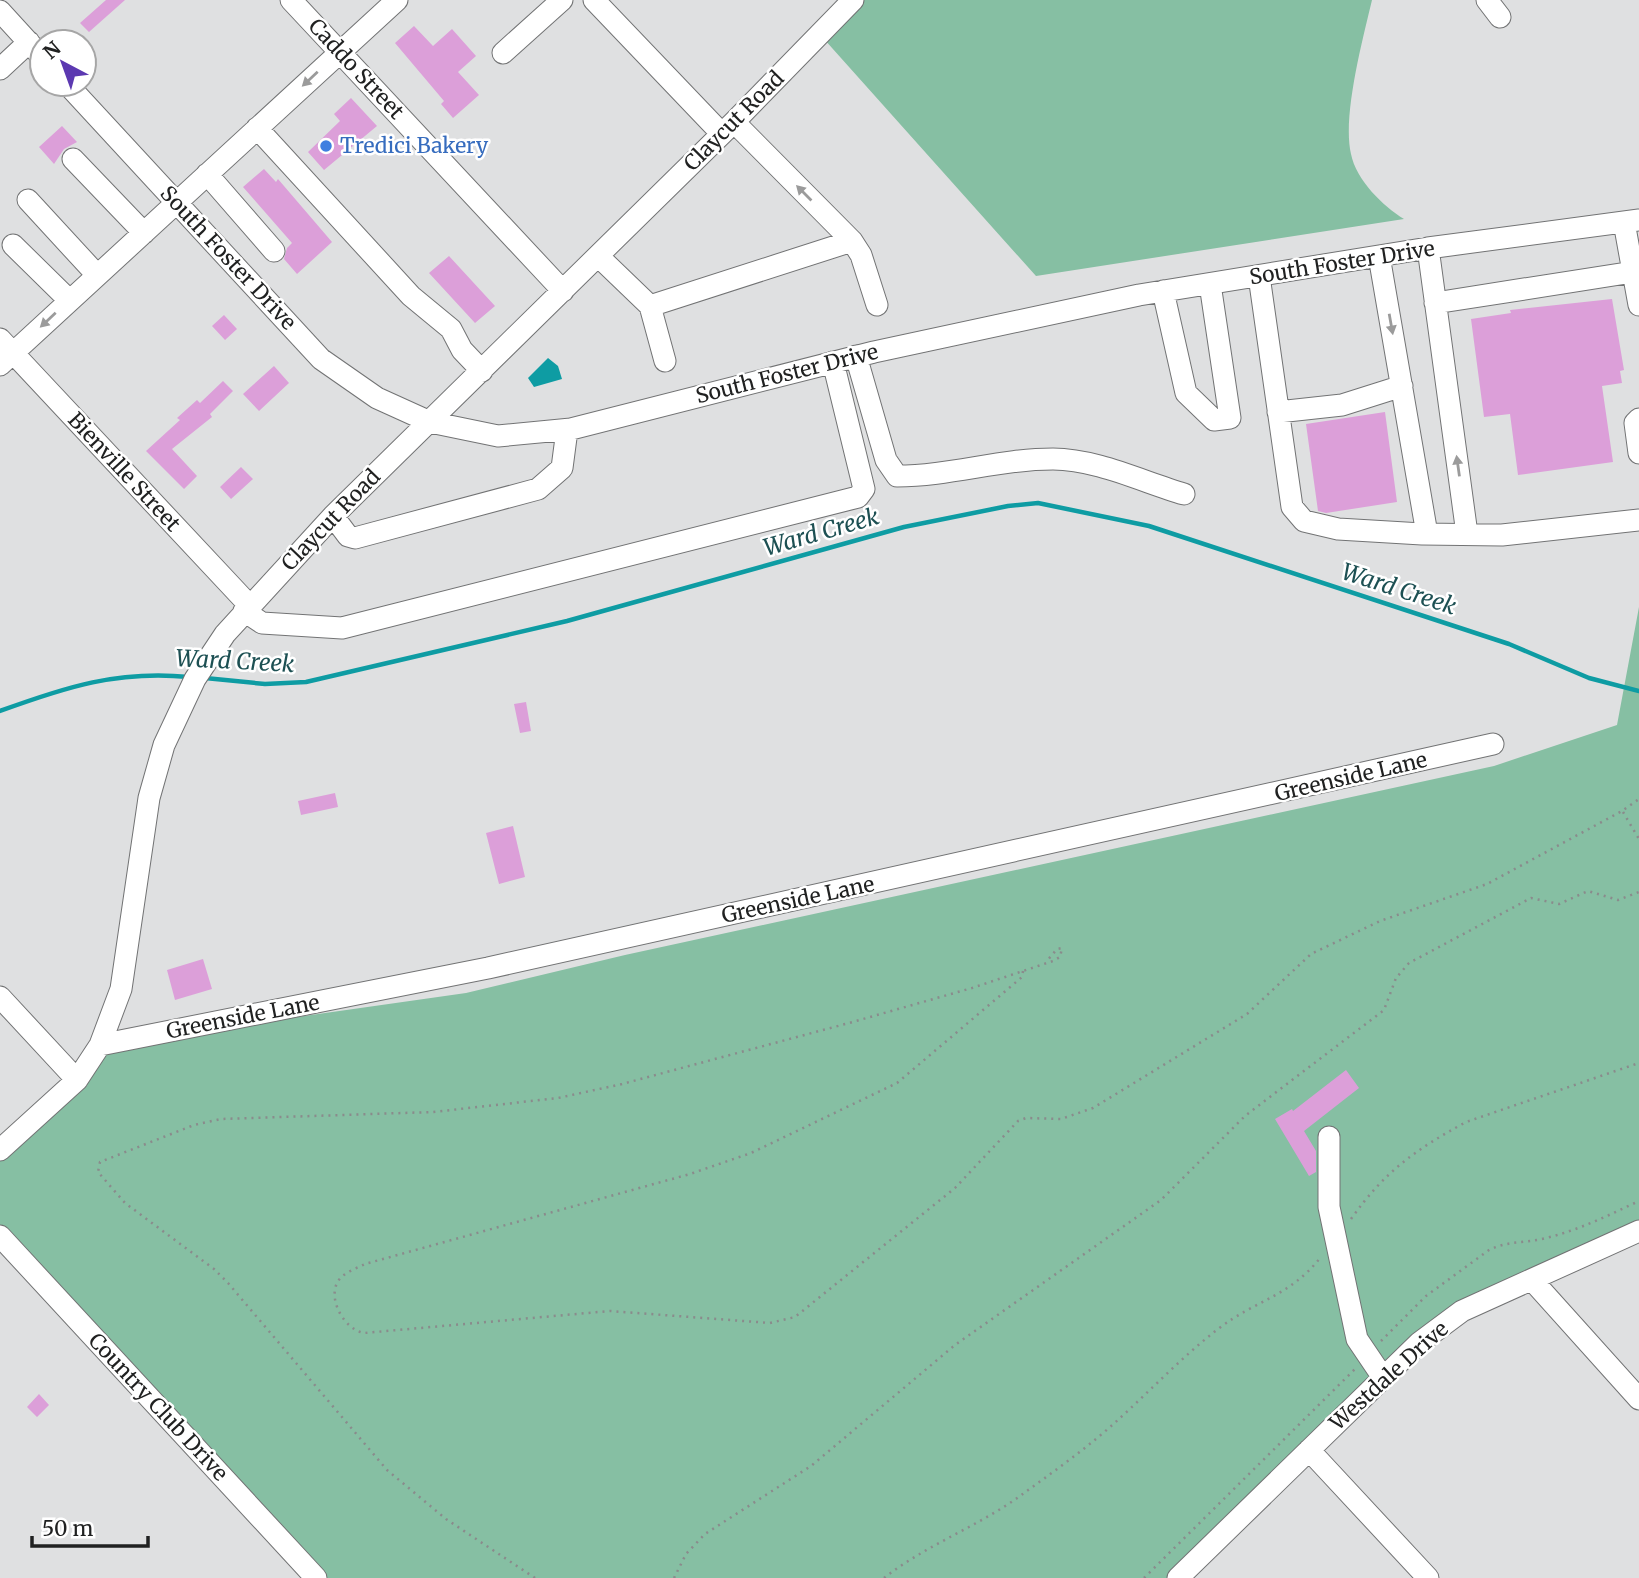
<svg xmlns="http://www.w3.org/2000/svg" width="1639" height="1578" font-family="Merriweather,serif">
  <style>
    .green { fill: #86bfa3 }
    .water { fill: #0e9ca3 }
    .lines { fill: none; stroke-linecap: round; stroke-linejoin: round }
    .stream { stroke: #0e9ca3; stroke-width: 4.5 }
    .building { fill: #dc9fd9 }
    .minor-casing { stroke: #727374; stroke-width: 23 }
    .path { stroke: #8a8b8c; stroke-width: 2.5; stroke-dasharray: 2 5; stroke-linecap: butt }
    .minor { stroke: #fff; stroke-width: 21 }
    .oneway { fill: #9b9b9b }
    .shop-dot { fill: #3f7fe0; stroke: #fff; stroke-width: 2.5 }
    .labels { text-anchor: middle; stroke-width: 5; stroke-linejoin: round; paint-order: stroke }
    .street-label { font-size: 21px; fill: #202121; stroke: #fff }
    .shop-label { font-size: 21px; fill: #366cbe; stroke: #fff; text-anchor: start }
    .water-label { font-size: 23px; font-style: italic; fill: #1d5053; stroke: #fff }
  </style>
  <rect width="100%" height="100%" fill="#dfe0e1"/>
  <path class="green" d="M863,0H1372C1363,38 1342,117 1351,154C1356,180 1383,206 1404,219L1036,276L824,39Z
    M1639,607V1232L1462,1311L1181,1578H314L0,1236V1146L100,1045L466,993L625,955L1494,766L1617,725Z"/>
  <path class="water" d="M548,358L558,366L562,379L534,387L528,378Z"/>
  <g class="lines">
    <path class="stream" d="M205,678L265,684L306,682L567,621L904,527L1008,506L1038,503L1149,526L1509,644L1589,678L1639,691
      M0,711C66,687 118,670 189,677"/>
  </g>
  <path class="building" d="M106,0H125L89,32L80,23Z
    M414,26L433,46L452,29L476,56L458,72L479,95L453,118L441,104L444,101L395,43Z
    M351,98L377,126L324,170L308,152L340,121L334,114Z
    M62,126L77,142L64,149L54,164L39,147Z
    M264,169L276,182L278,179L332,242L297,274L284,259L287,248L292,243L243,187Z
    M449,256L495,306L475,323L429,273Z
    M1612,299L1624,370L1620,371L1622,383L1602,386L1613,462L1518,475L1510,414L1484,417L1471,319L1511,313L1510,310Z
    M224,315L237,329L225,340L212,326Z
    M274,366L289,383L259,411L243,394Z
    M223,381L233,391L210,414L212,417L172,449L197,476L184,489L146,451L180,420L177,418L197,400L200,403Z
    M1385,412L1397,502L1326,513L1318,511L1306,424Z
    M241,467L253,479L231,499L220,487Z
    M526,702L531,731L520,733L514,704Z
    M335,793L338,807L301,815L298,801Z
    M513,826L525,877L499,884L486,833Z
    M203,959L212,989L175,1000L167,970Z
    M1346,1070L1359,1088L1304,1131L1316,1151V1172L1309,1176L1275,1119L1292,1109L1293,1111Z
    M39,1394L49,1405L37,1417L27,1407Z"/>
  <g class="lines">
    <defs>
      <path id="minor" d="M291,0L563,291
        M594,0L722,134
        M1487,0L1500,17
        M0,11L42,57
        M503,53L562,0
        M0,69L29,42
        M67,84L321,359L377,398L430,422L498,436L571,429L874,352L1139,295L1428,248L1639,220
        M734,122L852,241L861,255L877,305
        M257,128L411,296L451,329L462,350L482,371
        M73,159L144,233
        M207,174L274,251
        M28,200L97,275
        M1624,222L1639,305
        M13,245L69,300
        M1428,248L1467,534
        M598,256L650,306L665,361
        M1379,256L1427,534
        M1259,276L1292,507L1304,521L1338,529L1422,534L1502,535L1639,520
        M1163,291L1186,393L1214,420L1230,418L1210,284
        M1435,303L1633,272
        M650,306L852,241
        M0,339L249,605
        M856,356L886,460L897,476C950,476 1000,459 1053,459C1096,459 1143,482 1184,494
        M0,365L397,0
        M1278,412L1342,405L1402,386
        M1639,419L1635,423L1639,453
        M333,516L348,536L355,538L538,489L562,468L567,430
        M244,611L262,623L342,628L858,497L864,489L833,362
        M0,997L77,1080
        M100,1045L488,968L1493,744
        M1329,1137V1207L1357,1339L1382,1376
        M0,1150L77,1080L100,1045L121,989L149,798L164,745L195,679L225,634L333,516L734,122L853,0
        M0,1236L316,1578
        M1532,1280L1639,1399
        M1309,1450L1428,1578
        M1178,1578L1419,1343L1462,1311L1639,1231"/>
    </defs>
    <use href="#minor" class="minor-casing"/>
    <path class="path" d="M1623,812L1639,839
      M1023,971L1022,977L897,1083L751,1153L690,1174L365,1264C355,1269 342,1273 337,1283C328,1302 346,1330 364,1333L610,1311L770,1323L795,1317L955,1188L1018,1121L1026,1118L1061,1119L1093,1108L1247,1014L1311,954L1380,921L1487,884L1622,811L1639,799
      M1351,1219C1385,1171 1415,1150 1466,1122L1639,1063
      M1381,1341L1426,1296L1489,1250C1507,1241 1524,1243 1542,1239C1577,1231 1607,1216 1639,1201
      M535,1578L446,1519L387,1470L228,1283L214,1269L125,1203L98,1172L100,1162L194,1125L221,1119L433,1112L558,1098L622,1084L849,1023L972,988L1053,961L1060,957L1062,948L1057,949L1046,962
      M674,1578L686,1554L705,1534L811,1466L955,1345L1161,1200L1245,1116L1384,1010L1396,978L1409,963L1531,898L1559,904L1588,891L1618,900L1639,892
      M884,1578C926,1545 977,1527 1020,1496C1053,1472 1090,1446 1120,1418C1153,1388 1183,1356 1218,1329C1257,1299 1288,1298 1321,1257
      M1144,1578L1355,1369"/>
    <use href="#minor" class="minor"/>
  </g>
  <defs><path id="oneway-solid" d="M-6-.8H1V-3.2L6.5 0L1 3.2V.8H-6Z" transform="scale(1.75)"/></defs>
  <g class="oneway">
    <use href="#oneway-solid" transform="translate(310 79) rotate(137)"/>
    <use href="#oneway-solid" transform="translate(804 193) rotate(-135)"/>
    <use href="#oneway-solid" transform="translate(48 320) rotate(137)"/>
    <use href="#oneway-solid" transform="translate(1391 324) rotate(80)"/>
    <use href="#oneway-solid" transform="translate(1458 466) rotate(-98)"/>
  </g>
  <circle class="shop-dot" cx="326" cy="146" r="7"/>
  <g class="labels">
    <g class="street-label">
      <text transform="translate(356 69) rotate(47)" y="7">Caddo Street</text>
      <text transform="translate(734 121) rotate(-45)" y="7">Claycut Road</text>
      <text transform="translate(228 258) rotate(47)" y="7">South Foster Drive</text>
      <text transform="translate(1342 263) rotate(-9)" y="7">South Foster Drive</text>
      <text transform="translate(787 374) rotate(-14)" y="7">South Foster Drive</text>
      <text transform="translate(124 472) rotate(47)" y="7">Bienville Street</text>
      <text transform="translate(331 520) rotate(-46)" y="7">Claycut Road</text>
      <text transform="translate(1351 777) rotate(-13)" y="7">Greenside Lane</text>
      <text transform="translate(798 900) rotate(-12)" y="7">Greenside Lane</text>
      <text transform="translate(243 1017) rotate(-11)" y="7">Greenside Lane</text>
      <text transform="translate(1389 1376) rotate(-42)" y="7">Westdale Drive</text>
      <text transform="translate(158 1407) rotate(47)" y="7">Country Club Drive</text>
    </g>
    <g class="shop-label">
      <text x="340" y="153">Tredici Bakery</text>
    </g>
    <g class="water-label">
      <text transform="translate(821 532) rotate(-16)" y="8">Ward Creek</text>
      <text transform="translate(1399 589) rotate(18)" y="8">Ward Creek</text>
      <text transform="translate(235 661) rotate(3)" y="8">Ward Creek</text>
    </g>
  </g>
  <g transform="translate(63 63) rotate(319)"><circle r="33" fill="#ffffff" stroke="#a6a6a6" stroke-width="2"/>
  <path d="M0-5L12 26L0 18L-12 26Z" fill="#5c39b1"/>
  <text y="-10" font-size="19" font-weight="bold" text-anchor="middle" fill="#202121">N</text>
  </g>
  <path d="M32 1536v10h116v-10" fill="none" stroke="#202121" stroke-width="3.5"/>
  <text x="42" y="1536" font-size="21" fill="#202121" stroke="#ffffff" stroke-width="5" paint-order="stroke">50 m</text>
</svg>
